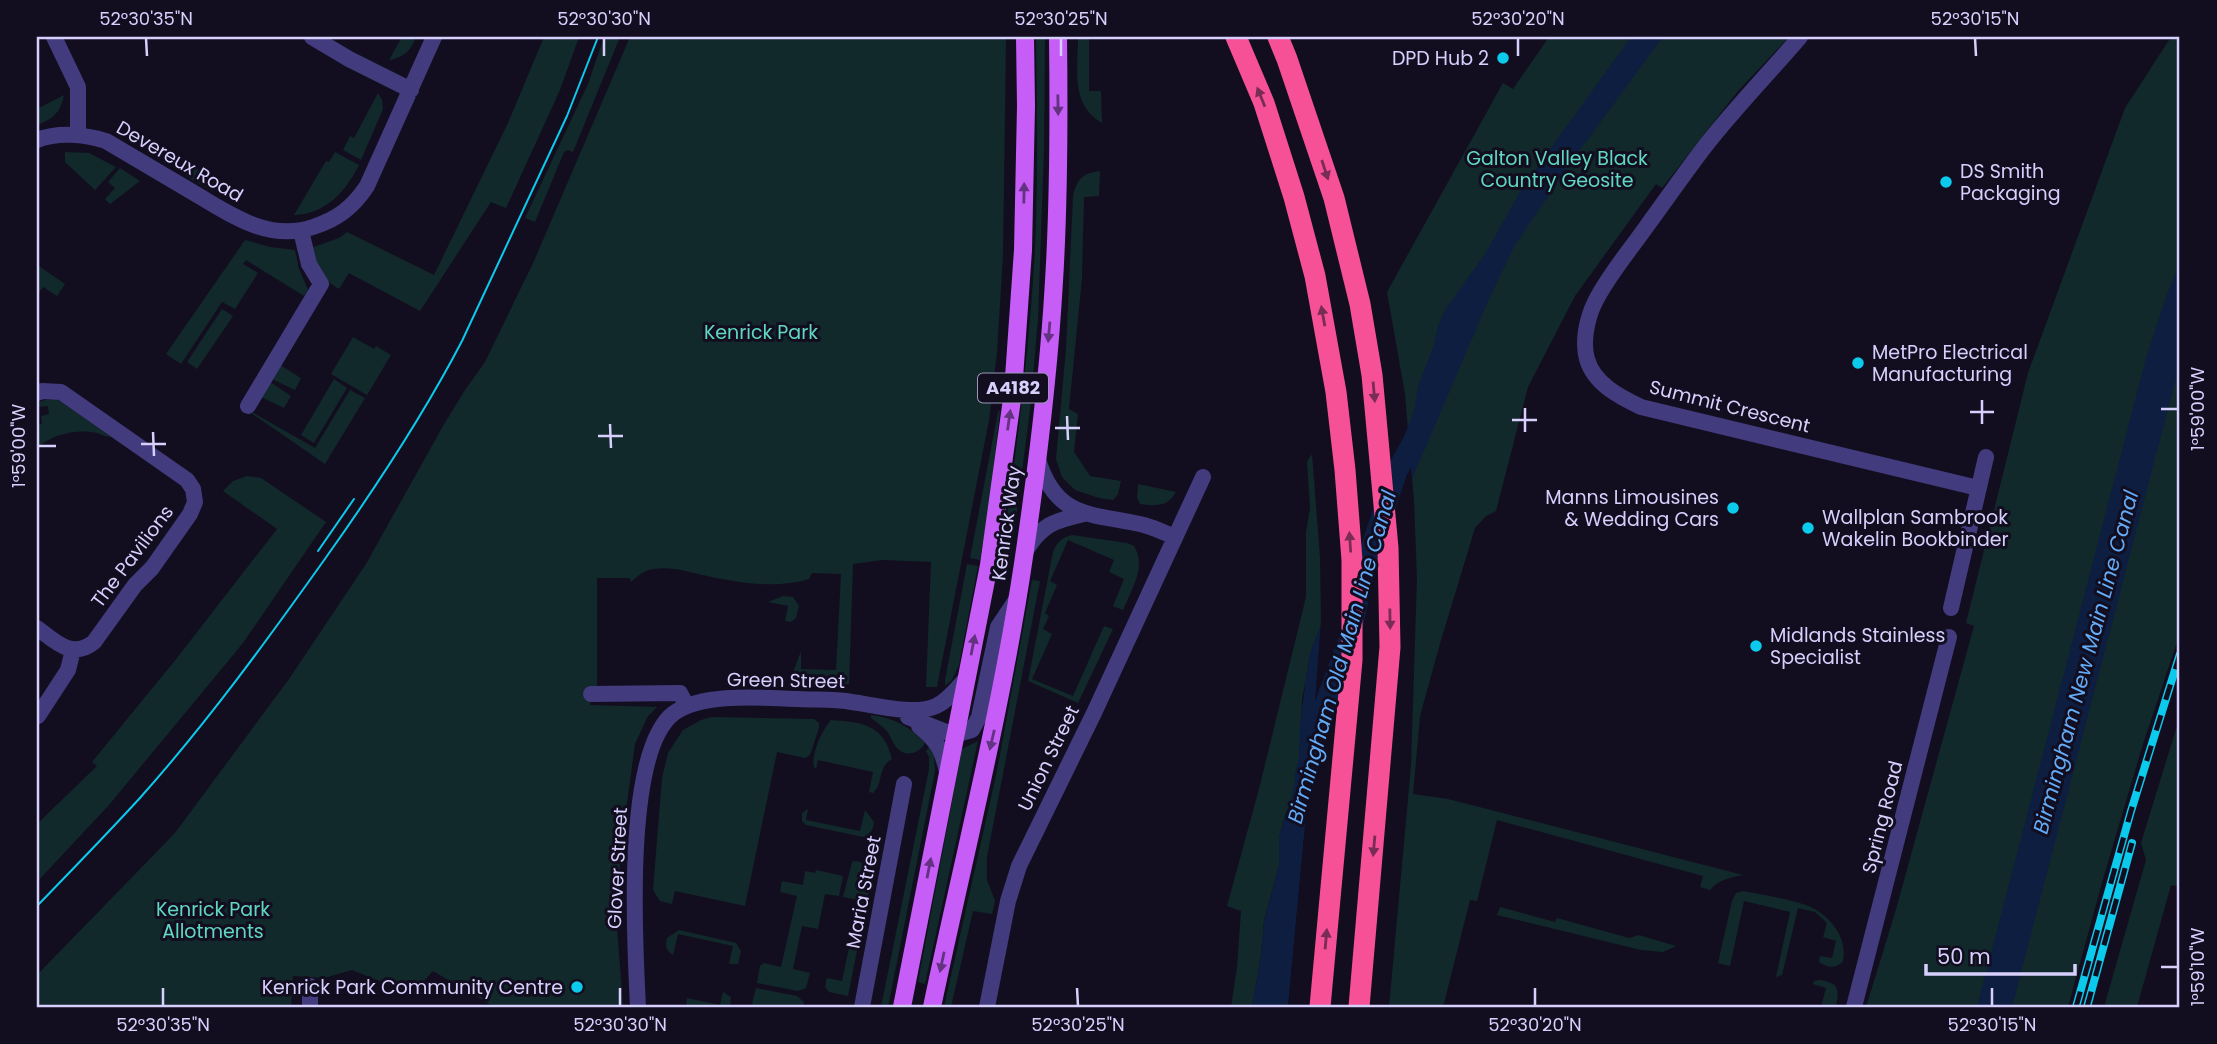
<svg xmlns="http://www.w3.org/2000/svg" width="2217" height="1044" font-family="Poppins,sans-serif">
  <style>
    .green { fill: #11292a }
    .water { fill: #0e1e40 }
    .pier { fill: #120e20 }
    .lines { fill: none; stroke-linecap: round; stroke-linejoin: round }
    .canal { stroke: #0e1e40; stroke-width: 21 }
    .street { stroke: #423b7d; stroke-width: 16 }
    .primary { stroke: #c65df7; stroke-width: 18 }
    .highway { stroke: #f65197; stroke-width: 21 }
    .tram { stroke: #0ccaec; stroke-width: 2 }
    .rail-casing { stroke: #0ccaec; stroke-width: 8 }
    .rail { stroke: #120e20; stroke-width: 5; stroke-dasharray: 16; stroke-linecap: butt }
    .oneway { fill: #792c56 }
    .oneway2 { fill: #633281 }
    .ticks { fill: none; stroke: #d7d0fd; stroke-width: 2.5 }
    .poi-dot { fill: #0ccaec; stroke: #120e20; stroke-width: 2.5 }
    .labels { text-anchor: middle; stroke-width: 6; stroke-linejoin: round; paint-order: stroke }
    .shield { fill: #120e20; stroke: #9c96bb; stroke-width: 2 }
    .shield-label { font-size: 18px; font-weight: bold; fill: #d7d0fd }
    .poi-label { font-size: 19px; fill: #d7d0fd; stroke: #120e20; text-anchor: start }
    .park-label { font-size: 19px; fill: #60d8c1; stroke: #120e20 }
    .street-label { font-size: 19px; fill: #d7d0fd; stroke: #120e20 }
    .water-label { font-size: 21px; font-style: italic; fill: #63abf7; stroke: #120e20 }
    .neatline { fill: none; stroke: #d7d0fd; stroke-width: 2.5 }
    .ticks-label { font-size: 18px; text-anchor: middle; fill: #d7d0fd }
  </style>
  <rect width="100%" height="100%" fill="#120e20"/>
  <path class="green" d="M402,37H416C410,51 405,57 389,60Z
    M544,37H579L560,90L506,208L491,202L420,311L349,273L339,289C319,277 318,269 311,248L339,238L347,232L434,275L508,123Z
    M604,37H620L573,152L568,150L564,152L535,222L525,218L588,84Z
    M630,37H1006L1003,255L997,353L989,420L937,687H926L931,562L882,560L853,564L849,684L792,683L790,681L801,651V669L836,670L841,574L812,573L809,579C777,589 739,583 707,576C689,572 672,566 654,569C644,570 638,576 631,582L630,578H597V685L591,694L590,705L657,707L648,716L635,744L621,847L617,927L623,1007H492L491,1005L433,971L412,994L352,970L324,978L293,976L291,1007H37V975L175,833L289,679L366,564L443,426L465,390L485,362L534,261Z
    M1036,37H1045L1044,150L1038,319L1030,410L1010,564L1000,562C1016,459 1029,354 1035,250C1038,179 1037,108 1036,37Z
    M1078,37H1089V91H1101L1102,123C1070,105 1078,68 1078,37Z
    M1549,37H1789L1738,91L1662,188L1656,184L1575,296L1528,387L1496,511L1486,516L1475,528L1441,640L1420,716L1413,794L1448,799L1743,875C1730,878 1719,879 1710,890L1700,887L1703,876L1497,820L1477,901L1470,900L1443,1007H1389L1411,766L1417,578L1414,501L1405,394L1387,292L1503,83L1513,89Z
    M2171,37H2180V633L2143,744L2103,879L2068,1007H1866L1895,913L1974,626L1966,623L2028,373L2125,108Z
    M378,93L382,100L383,109L361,160L343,150L350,136L354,138Z
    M64,95C61,112 52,120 37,125V109Z
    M65,152L89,153L116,167L95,190L65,162Z
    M335,152L359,165C346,191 326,214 294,215L326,161L329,162Z
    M192,166L218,180L212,191L186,176Z
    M120,168L140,181L110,204L105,199L115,188L108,182Z
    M1100,171L1099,196L1084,197L1082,278L1069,409L1078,414L1074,452L1090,476L1121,481L1118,494L1113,500L1099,498L1075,490L1062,477L1056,459L1066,349L1073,196C1077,179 1083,173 1100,171Z
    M245,240L270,247L295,250L299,269L308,290L304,296L246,260L243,264L258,273L235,309L222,302L181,364L166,354Z
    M39,266L65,284L57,296L43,287L37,295V268Z
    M222,309L233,316L197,369L187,362Z
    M353,337L374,349L376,346L391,355L367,395L331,374Z
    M280,365L301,378L295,390L272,379Z
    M334,379L347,388L314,443L301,435Z
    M270,382L291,396L284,408L261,397Z
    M350,390L365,398L325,464L238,404L315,448Z
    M56,399L61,402L112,437C104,437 98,432 90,432C72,430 50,436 37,448V425L42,424L41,416L49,414L48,406L37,407V403L45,400Z
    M1000,410L990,500L980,560L970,558L998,412Z
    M1312,454L1320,557L1321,625L1310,654L1306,680L1302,699L1299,766L1291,802L1285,815L1279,838V865L1264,921L1261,956L1252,1007H1231L1237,967L1241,911L1227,906L1259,789L1306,597V532L1310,508L1307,462Z
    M247,476L261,478L326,522L243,643L109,805L37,882V824L97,766L92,762L177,658L277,529L223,491L233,481Z
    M1138,484L1176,492C1168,507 1156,506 1140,504L1137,498Z
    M1072,535L1127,543L1134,546C1147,567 1131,590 1123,610L1113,606L1124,579L1109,572L1114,560L1068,540L1050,581L1057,585L1045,613L1049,616L1043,629L1052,634L1032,679L1073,696L1104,626L1113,629L1078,703L1028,681L1053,552C1057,542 1061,538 1072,535Z
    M967,564L978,566L959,665L952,680L945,686V680Z
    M1032,580L1040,581L987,857V880L995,901L992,914L973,911L951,1007H944L997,771Z
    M783,596L793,597L799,606L796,618L791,622L785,621L788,606L768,602Z
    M871,715C891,717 912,727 925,743C920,753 906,758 897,748C892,742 890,734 885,729C881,725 876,722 871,718Z
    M2180,716V887L2171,885L2137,1007H2104L2146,860L2141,843Z
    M712,717L814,719L819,723V728L810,755L805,758L777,752L745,906L675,891L672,904L660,901L653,890L662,778L668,753L683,730L701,720Z
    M831,720C863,722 884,725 892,759C877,767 884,783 873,793L869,792L873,772L818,760L816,769L814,767C811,754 822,730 831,720Z
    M978,741L925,984L918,982L962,749Z
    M929,747L934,755L935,771L888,1007H881L929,769V757L926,751Z
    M808,809L806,820L860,831L865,810L874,822C873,830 871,834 863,837L806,825L802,821V813Z
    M856,861C868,863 870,868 871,880L848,996L829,992L825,987L827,978L842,981L859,900L843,897L852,862Z
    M816,870L843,876L839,896L825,894L818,929L802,926L793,969L810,973L806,988L798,991L757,983L760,966L764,963L781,967L797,896L780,892L782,881L803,885L805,871L815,873Z
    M1744,891C1762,895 1804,901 1818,911C1835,923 1847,940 1843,961C1836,970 1827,967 1819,962L1820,956L1832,958L1836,941L1823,937L1827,923L1815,912L1798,908L1782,975L1776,977L1790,912L1744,901L1730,966L1718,963L1732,901L1736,893Z
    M1500,907L1555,922L1557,918L1629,938L1639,935L1676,946L1663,952L1641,950L1497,915Z
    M679,930L736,943L741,951L738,964H729L733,946L678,934L673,955C666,951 665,945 667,938Z
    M1820,980C1840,983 1839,990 1836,1007H1821L1826,988L1813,984L1814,981Z
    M756,988L797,996L804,1002L803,1007H754L752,1004Z
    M723,992L731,997L730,1007H686L687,998L720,1005Z"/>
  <path class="water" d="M1631,37H1663L1571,162L1514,247L1489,299L1412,479L1408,429L1415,406L1418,386L1434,345L1438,326L1445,310L1485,254L1523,187Z
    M2180,262V363L2012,1007H1977L2146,358L2166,297Z
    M1321,625L1309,784L1288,1007H1252L1261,956L1264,922L1279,865V838L1285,815L1291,801L1299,766L1300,723L1306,680L1310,654Z"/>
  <path class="pier" d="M1321,622L1325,625L1313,785L1292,1007H1288L1309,784Z"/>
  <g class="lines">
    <path class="canal" d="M1305,777L1319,721L1350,637L1366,563L1397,471L1414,440L1421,423"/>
    <path class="street" d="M54,37L78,87V135
      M312,37L349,59L411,90
      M1800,37C1769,73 1735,108 1706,145C1686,171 1668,197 1649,223C1631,249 1609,274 1595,302C1587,318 1582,342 1587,359C1594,384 1620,397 1641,407L1978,488
      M37,140C58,132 84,134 106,141C135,158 165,176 194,193C232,215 268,242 313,227C338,219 353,207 367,186L434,37
      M37,393L42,391L61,392L187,480L193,489L195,502L190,514L152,568L135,585L94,642C72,660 55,641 37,628
      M248,406L321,284L309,264L301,231
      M1038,459C1056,520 1093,513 1144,525C1155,528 1165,533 1175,537
      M1025,552C1041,525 1053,521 1084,514
      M1951,608L1986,457
      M591,694L680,693L687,706
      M38,716L68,670L73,650
      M908,717L954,735L972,730L979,717L998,627L1016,600
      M919,726C937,741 942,749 947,772
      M310,1007V986
      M638,1007C635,946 623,751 674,713C704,692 764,698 799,699C817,700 835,699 852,702C875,705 915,716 936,706C949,700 958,687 967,677
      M862,1007L904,784
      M987,1007L1008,901L1019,866L1094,713L1203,477
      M1854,1007L1949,637"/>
    <path class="primary" d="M902,1007L989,565L1013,392L1023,250L1026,106L1025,37
      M932,1007C964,855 1003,704 1025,550C1038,461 1049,370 1054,281C1059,200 1059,118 1058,37"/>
    <path class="highway" d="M1236,37L1264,103L1294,197L1315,276L1336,392L1345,470L1352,560V660L1320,1007
      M1278,37L1287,59L1334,198L1360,304L1372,375L1388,548L1390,647L1359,1007"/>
    <path class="tram" d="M318,551L354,499
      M37,906C71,871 106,835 139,799C207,723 268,639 327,556C376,487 423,416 462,341L567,116L598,37"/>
    <defs>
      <path id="rail" d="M2076,1007L2131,811L2180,654
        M2087,1007L2132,843"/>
    </defs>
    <use href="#rail" class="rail-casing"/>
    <use href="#rail" class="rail"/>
  </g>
  <defs><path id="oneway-solid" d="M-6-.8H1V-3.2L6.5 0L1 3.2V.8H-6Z" transform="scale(1.75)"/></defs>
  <g class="oneway">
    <use href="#oneway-solid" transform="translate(1261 97) rotate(-112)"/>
    <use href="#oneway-solid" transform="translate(1325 170) rotate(72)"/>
    <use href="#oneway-solid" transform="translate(1323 316) rotate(-100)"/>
    <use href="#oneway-solid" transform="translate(1374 392) rotate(85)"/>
    <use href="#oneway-solid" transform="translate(1350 542) rotate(-94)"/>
    <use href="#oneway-solid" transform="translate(1390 619) rotate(89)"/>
    <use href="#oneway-solid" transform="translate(1374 846) rotate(95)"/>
    <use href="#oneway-solid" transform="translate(1326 939) rotate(-85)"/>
  </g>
  <g class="oneway2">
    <use href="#oneway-solid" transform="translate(1058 105) rotate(89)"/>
    <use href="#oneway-solid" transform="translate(1024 193) rotate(-89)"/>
    <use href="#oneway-solid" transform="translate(1049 332) rotate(95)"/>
    <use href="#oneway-solid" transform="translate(1009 420) rotate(-82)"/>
    <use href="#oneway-solid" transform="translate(973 645) rotate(-79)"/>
    <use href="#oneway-solid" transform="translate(992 740) rotate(103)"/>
    <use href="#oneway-solid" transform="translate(929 868) rotate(-79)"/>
    <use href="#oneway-solid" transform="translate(942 962) rotate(102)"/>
  </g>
  <path class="ticks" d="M146,38L147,56M604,38V56M1061,38V56M1518,38V56M1975,38L1976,56M1982,400V424M1525,408V432M2161,409H2178M1970,412H1994M1067,416L1068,440M1512,420H1537M610,424L611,448M1055,428H1080M153,432L154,456M598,436H623M141,444H166M38,446H56M2161,967H2178M163,988V1006M620,988V1006M1077,988L1078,1006M1535,988V1006M1992,988V1006"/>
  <g class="poi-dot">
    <circle cx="1503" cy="58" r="7"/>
    <circle cx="1946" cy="182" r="7"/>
    <circle cx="1858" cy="363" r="7"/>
    <circle cx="1733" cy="508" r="7"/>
    <circle cx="1808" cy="528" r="7"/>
    <circle cx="1756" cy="646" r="7"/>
    <circle cx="577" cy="987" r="7"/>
  </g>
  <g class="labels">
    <rect class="shield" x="978" y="373.5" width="70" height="29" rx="5"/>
    <g class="shield-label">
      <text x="1013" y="394">A4182</text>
    </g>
    <g class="poi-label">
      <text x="1489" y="65" text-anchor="end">DPD Hub 2</text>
      <text x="1960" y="178">DS Smith<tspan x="1960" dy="22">Packaging</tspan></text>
      <text x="1872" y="359">MetPro Electrical<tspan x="1872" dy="22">Manufacturing</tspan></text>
      <text x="1719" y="504" text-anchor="end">Manns Limousines<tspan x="1719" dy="22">&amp; Wedding Cars</tspan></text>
      <text x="1822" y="524">Wallplan Sambrook<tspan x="1822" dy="22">Wakelin Bookbinder</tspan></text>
      <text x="1770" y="642">Midlands Stainless<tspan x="1770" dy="22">Specialist</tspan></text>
      <text x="563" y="994" text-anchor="end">Kenrick Park Community Centre</text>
    </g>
    <g class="park-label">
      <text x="1557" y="165">Galton Valley Black<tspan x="1557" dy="22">Country Geosite</tspan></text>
      <text x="761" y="339">Kenrick Park</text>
      <text x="213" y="916">Kenrick Park<tspan x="213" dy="22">Allotments</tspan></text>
    </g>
    <g class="street-label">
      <text transform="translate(180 161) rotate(30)" y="7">Devereux Road</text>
      <text transform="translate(1730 406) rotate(14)" y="7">Summit Crescent</text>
      <text transform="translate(1006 523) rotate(-82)" y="7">Kenrick Way</text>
      <text transform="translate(132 556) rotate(-53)" y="7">The Pavilions</text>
      <text transform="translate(786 680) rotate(1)" y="7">Green Street</text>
      <text transform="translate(1048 758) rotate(-64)" y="7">Union Street</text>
      <text transform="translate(1882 817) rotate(-76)" y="7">Spring Road</text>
      <text transform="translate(617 868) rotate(-87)" y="7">Glover Street</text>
      <text transform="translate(863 892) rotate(-79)" y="7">Maria Street</text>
    </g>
    <g class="water-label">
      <text transform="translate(1342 657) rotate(-74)" y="7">Birmingham Old Main Line Canal</text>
      <text transform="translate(2086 662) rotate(-75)" y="7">Birmingham New Main Line Canal</text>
    </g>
  </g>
  <rect width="2217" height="1044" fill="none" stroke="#120e20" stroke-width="77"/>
  <path d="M1926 964v10h149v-10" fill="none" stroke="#d7d0fd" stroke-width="3.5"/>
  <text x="1937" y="964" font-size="21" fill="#d7d0fd" stroke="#120e20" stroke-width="5" paint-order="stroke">50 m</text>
  <rect x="38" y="38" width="2140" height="968" class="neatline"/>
  <g class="ticks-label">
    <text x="146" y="25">52°30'35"N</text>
    <text x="604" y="25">52°30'30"N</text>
    <text x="1061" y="25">52°30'25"N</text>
    <text x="1518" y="25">52°30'20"N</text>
    <text x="1975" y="25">52°30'15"N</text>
    <text transform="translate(2198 409) rotate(-90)" y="6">1°59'00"W</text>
    <text transform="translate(19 446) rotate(-90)" y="6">1°59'00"W</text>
    <text transform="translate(2198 967) rotate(-90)" y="6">1°59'10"W</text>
    <text x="163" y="1031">52°30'35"N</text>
    <text x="620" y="1031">52°30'30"N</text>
    <text x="1078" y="1031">52°30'25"N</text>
    <text x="1535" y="1031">52°30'20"N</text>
    <text x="1992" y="1031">52°30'15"N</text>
  </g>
</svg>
